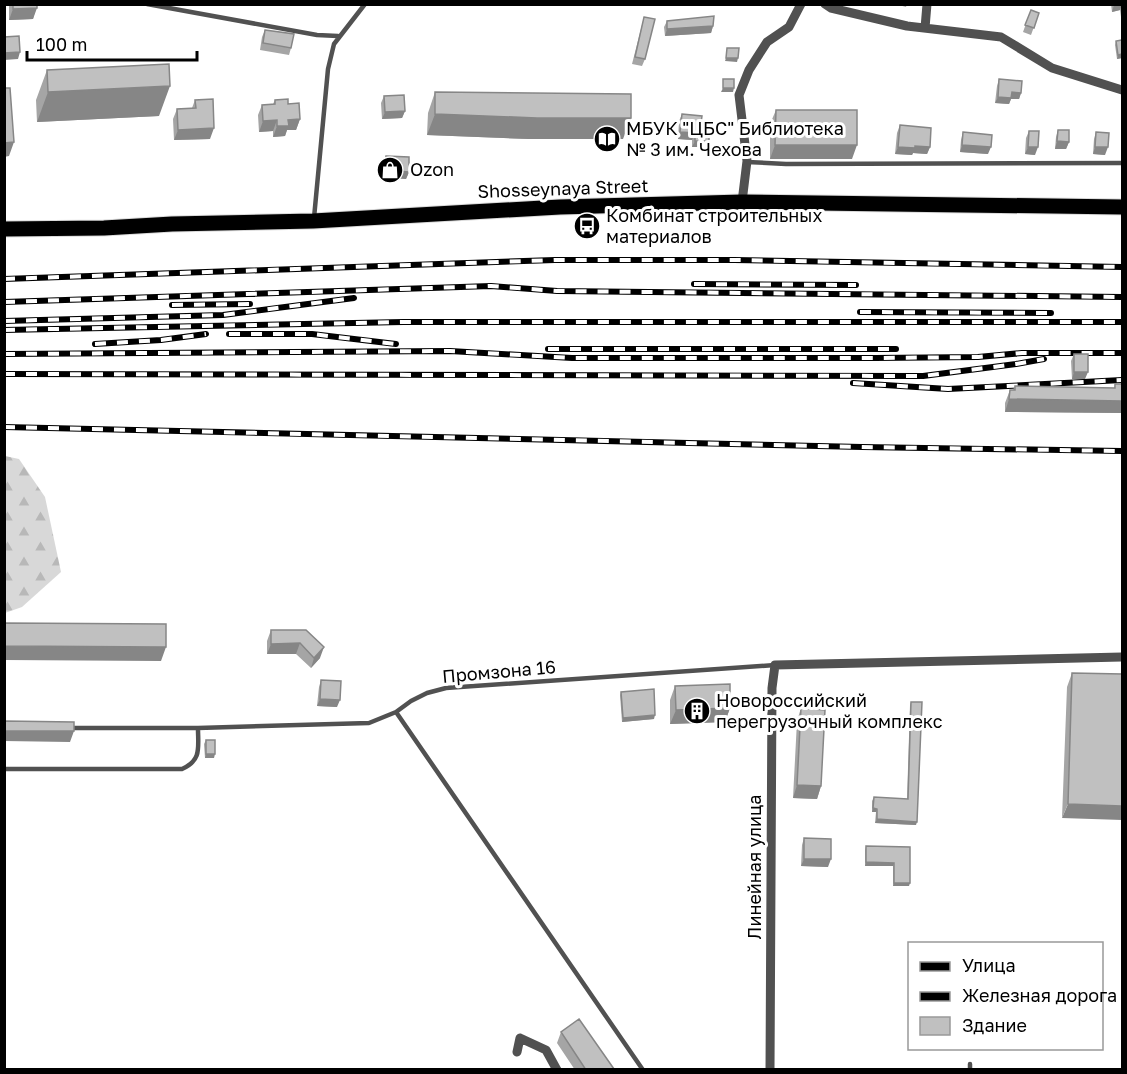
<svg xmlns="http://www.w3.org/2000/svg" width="1127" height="1074" font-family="'Golos Text',sans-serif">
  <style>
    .forest { fill: url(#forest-firs) }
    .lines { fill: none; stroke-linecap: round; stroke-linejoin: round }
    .primary-casing { stroke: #dbdbdb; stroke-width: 17 }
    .service { stroke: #515151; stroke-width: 4.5 }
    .minor { stroke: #515151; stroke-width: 9 }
    .primary { stroke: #000; stroke-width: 15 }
    .rail-casing { stroke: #000; stroke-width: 6 }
    .rail { stroke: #fff; stroke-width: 4; stroke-dasharray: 11; stroke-linecap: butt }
    .wall { fill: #a5a5a5 }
    .shaded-wall { fill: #868686 }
    .building { fill: #c0c0c0; stroke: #868686; stroke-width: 1.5 }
    .labels { text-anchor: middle; stroke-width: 6; stroke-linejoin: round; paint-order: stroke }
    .poi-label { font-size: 18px; fill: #000; stroke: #fff; text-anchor: start }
    .street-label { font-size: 18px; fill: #000; stroke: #fff }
  </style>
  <defs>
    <pattern id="forest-firs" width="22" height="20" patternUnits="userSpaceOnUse" patternTransform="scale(1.5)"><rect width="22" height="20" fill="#d8d8d8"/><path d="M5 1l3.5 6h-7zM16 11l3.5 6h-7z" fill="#b8b8b8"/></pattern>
  </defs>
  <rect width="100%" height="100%" fill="#fff"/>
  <path class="forest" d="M5,456L19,459L45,497L61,572L22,607L5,613Z"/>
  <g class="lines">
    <defs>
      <path id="primary" d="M4,229L104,228L172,224L313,221L560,207L742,202L1122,207"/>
    </defs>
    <use href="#primary" class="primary-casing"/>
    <path class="service" d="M147,4L317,35L338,36
      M747,162L786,164L1122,163
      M314,218L328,69L334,44L365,4
      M396,712L643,1070
      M69,728H198L369,723L396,712L411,701L427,693L446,688L775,665
      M4,769H182C202,760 198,748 198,728
      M970,1070V1064"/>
    <path class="minor" d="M825,4L831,8L907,26L1001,37L1052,68L1122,90
      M925,28L927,4
      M742,202L747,161L739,95L749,70L767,42L789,27L801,4
      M517,1052L520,1038L546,1050L557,1070
      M770,1070L772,688L775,665L1122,657"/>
    <use href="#primary" class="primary"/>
    <defs>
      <path id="rail" d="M4,279L555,260H734L1122,267
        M694,284L856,285
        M4,302L491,286L557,291L1122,297
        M172,305L250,304
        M860,312L1051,313
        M4,321L223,315L354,298
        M4,330L403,322H1122
        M229,334H312L396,344
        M95,344L161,340L206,334
        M548,349H896
        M4,354L450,351L572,358H875L978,357L1022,353H1122
        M4,374L923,376L1016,364L1044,359
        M853,383L948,389L1122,380
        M4,427L862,447L1122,451"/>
    </defs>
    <use href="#rail" class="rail-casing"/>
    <use href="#rail" class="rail"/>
  </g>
  <path class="wall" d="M9,4H37L33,19L9,20Z
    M895,4H907L906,7Z
    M1111,4H1122V16L1121,17L1120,10L1112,12Z
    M1031,10L1039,13L1031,35L1023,32Z
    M644,17L645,59L642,66L632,64Z
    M667,21L713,26L711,33L665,36L664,27Z
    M265,30L291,48L289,55L260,50L262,37Z
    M1122,40V58L1117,59L1115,45L1116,41Z
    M47,70L159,116L37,122L36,100Z
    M999,79L1021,93L1019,99H1011L1009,104L995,103L997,86Z
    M435,92L623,139H529L427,135L428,113Z
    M384,96L405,111L402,118L382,119L381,103Z
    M195,100L210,139L174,140L173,119L177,109L192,108Z
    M275,100L288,104L300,119L296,130H287L285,136L273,137V131L259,132L258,115L262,105L273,104Z
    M776,110L852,159H770V124Z
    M682,114L700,130L707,147H692V140L678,139L679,121Z
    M900,125L930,147L927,154L913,153L912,155L895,154L897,133Z
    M1058,130L1069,142L1066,149H1055L1056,137Z
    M1029,131L1035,155L1025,154L1026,138Z
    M963,132L988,154L960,152L961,140Z
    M1096,132L1105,155L1093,154L1094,139Z
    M386,156L409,172L406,179L383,177L384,163Z
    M1074,354L1085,379H1072L1071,361Z
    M1115,384L1122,413L1005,412V403L1010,390H1013L1015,386L1114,388Z
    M271,630H306L320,658L311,668L296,654H267V641Z
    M1072,673L1122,674L1062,818L1067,687Z
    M321,680L337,707L317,706L319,687Z
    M675,686L730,708L725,722L670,724V700Z
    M621,692L654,719L622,722L620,695Z
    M911,702L916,825L875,823L876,812H872V801L874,797L907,799L910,705Z
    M801,708L821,786L817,799L793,798L797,721Z
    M206,740L214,758H205L204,744Z
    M804,838L828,867L801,866L802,845Z
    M866,846L910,847L909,886H893V866H865V850Z
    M561,1032L614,1070H575L557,1043Z"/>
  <path class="shaded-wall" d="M1122,4L1120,10L1112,12L1114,5Z
    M37,8L33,19L9,20L13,9Z
    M713,26L711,33L665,36L667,29Z
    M20,52L18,59L4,60V53Z
    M1122,54V58L1117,59L1118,55Z
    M726,58H738L737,62L725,61Z
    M170,86L159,116L37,122L48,92Z
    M723,88H734L733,92H721Z
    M1012,92L1021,93L1019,99H1011L1009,104L995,103L998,97Z
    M405,111L402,118L382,119L385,112Z
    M435,114L631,118L623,139H529L427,135Z
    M300,119L296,130H287L285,136L273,137L277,126L288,120Z
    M277,120L273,131L259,132L263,121Z
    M214,128L210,139L174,140L178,130Z
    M680,132L695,133L692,140L678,139Z
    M695,141H709L707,147H692Z
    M1057,141L1069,142L1066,149H1055Z
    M14,142L9,156L4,157V143Z
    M775,145H857L852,159H770Z
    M962,145L991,147L988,154L960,152Z
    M915,146L930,147L927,154L913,153L912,155L895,154L898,147Z
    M1028,147H1038L1035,155L1025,154Z
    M1095,147H1108L1105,155L1093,154Z
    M385,170L409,172L406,179L383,177Z
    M1074,372H1088L1085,379H1072Z
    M1009,399L1122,401V413L1005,412Z
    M300,643L296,654H267L271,644Z
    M4,646L166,647L161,661L4,660Z
    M324,647L320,658L311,668L314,658Z
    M320,699L340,700L337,707L317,706Z
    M730,708L725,722L670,724L676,710Z
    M655,715L654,719L622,722L623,718Z
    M4,731H74L70,742L4,741Z
    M206,754H215L214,758H205Z
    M797,785L821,786L817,799L793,798Z
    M1068,804L1122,806V820L1062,818Z
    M873,808L877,809L876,812H872Z
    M877,819L917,822L916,825L875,823Z
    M804,859H831L828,867L801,866Z
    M866,862L894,863L893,866H865Z
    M894,883H910L909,886H893Z"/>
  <path class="building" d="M13,4H37V8L13,9Z
    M1031,10L1039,13L1034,28L1025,25Z
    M714,16L713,26L667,29V21Z
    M644,17L655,19L645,59L635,57Z
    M265,30L294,34L291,48L263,43Z
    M19,36L20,52L4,53V37Z
    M1122,40V54L1118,55L1116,41Z
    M727,48H739L738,58H726Z
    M169,64L170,86L48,92L47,70Z
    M723,79H734V88H723Z
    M999,79L1022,81L1021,93L1012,92L1011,98L998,97Z
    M4,88H10L14,142L4,143Z
    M435,92L631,94V118H537L435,114Z
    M404,95L405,111L385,112L384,96Z
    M213,99L214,128L178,130L177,109L196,108L195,100Z
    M288,99V104L299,103L300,119L288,120L289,126H277V120L263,121L262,105L275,104V100Z
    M776,110H857V145H775Z
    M682,114L702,116L700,130H709V141H695V133L680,132Z
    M900,125L931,128L930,147L915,146V148L898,147Z
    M1058,130H1069V142L1057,141Z
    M1029,131H1039L1038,147H1028Z
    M963,132L992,135L991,147L962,145Z
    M1096,132L1109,133L1108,147H1095Z
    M386,156L409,157V172L385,170Z
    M1074,354H1088V372H1074Z
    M1115,384H1122V401L1009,399L1010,390H1015V386L1115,388Z
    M4,623L166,624V647L4,646Z
    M271,630H306L324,647L314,658L300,643L271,644Z
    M1072,673L1122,674V806L1068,804Z
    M321,680L341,681L340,700L320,699Z
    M730,684V708L676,710L675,686Z
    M654,689L655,715L623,718L621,692Z
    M911,702H922L917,822L877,819V809L873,808L874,797L908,799Z
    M801,708L825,710L821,786L797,785Z
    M4,721L74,722V731H4Z
    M206,740H215V754H206Z
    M804,838L831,839V859H804Z
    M866,846L910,847V883H894V863L866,862Z
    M579,1019L614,1069L613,1070H586L561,1032Z"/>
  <defs>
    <symbol id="library-disc" viewBox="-11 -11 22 22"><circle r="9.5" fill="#000" stroke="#fff"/><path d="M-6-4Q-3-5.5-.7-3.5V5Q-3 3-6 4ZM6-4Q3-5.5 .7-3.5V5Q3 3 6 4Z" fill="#fff"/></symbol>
    <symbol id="shop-disc" viewBox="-11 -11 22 22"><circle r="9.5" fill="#000" stroke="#fff"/><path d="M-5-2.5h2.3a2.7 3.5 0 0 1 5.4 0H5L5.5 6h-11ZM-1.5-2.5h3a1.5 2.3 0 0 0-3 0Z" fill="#fff"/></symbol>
    <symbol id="bus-disc" viewBox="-11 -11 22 22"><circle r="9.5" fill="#000" stroke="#fff"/><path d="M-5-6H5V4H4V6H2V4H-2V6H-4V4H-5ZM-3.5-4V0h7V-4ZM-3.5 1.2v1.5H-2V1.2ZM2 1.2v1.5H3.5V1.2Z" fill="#fff"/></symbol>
    <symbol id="building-disc" viewBox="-11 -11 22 22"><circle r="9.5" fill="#000" stroke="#fff"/><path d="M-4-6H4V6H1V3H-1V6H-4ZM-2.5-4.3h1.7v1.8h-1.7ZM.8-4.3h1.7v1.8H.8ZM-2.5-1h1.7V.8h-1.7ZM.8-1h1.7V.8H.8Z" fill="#fff"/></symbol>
  </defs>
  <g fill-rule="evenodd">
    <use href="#library-disc" x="592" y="124" width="30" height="30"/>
    <use href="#shop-disc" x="375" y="155" width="30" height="30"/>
    <use href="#bus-disc" x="572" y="211" width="30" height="30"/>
    <use href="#building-disc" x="682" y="696" width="30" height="30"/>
  </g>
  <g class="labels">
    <g class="poi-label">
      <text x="626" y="135">МБУК "ЦБС" Библиотека<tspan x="626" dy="21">№ 3 им. Чехова</tspan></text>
      <text x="410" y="176">Ozon</text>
      <text x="606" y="222">Комбинат строительных<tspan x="606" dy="21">материалов</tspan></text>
      <text x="716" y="707">Новороссийский<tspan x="716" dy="21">перегрузочный комплекс</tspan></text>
    </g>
    <g class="street-label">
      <text transform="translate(563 189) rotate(-2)" y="6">Shosseynaya Street</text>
      <text transform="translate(499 672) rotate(-5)" y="6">Промзона 16</text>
      <text transform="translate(755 867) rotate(-90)" y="6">Линейная улица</text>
    </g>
  </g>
  <rect width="1127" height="1074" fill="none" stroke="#000000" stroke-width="12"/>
  <rect x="908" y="942" width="195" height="108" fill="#ffffff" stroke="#999999" stroke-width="1.5"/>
  <rect x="920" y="962" width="30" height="9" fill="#000000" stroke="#999999" stroke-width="1.5"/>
  <text x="962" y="972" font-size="18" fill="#000000">Улица</text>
  <rect x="920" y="992" width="30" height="9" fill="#000000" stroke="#999999" stroke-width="1.5"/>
  <text x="962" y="1002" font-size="18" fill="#000000">Железная дорога</text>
  <rect x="920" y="1017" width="30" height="18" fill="#c0c0c0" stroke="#999999" stroke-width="1.5"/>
  <text x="962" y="1032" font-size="18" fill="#000000">Здание</text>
  <path d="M27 51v9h170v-9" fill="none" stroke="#000000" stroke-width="3"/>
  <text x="36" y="51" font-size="18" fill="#000000" stroke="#ffffff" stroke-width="4.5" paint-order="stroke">100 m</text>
</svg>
